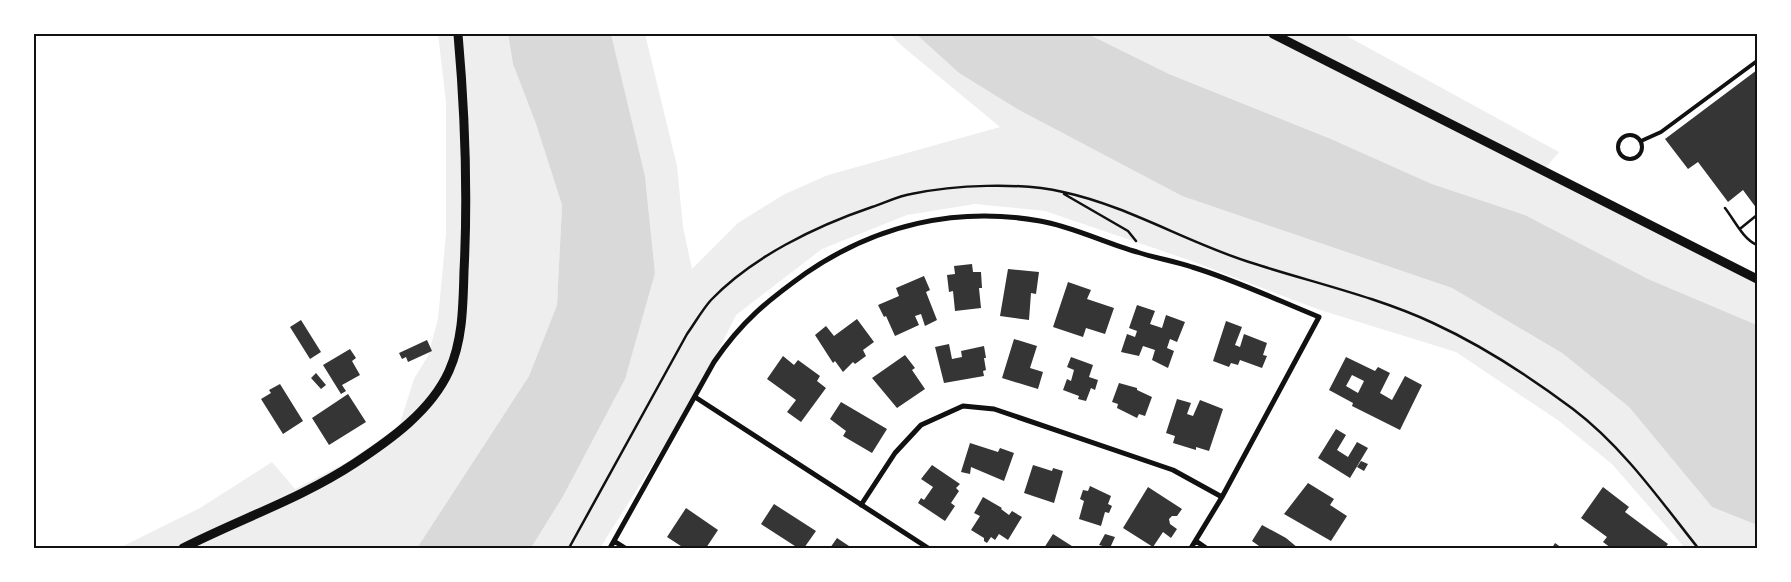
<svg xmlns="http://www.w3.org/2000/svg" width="1791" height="582" font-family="Arial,sans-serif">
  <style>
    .green { fill: #eee }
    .water { fill: #d9d9d9 }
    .building { fill: #353535; fill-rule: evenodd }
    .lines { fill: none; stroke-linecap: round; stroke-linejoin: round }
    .path { stroke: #111; stroke-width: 2.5 }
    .service { stroke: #111; stroke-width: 4 }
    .minor { stroke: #111; stroke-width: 5 }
    .tertiary { stroke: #111; stroke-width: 9 }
    .neatline { fill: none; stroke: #111; stroke-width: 2 }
  </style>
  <rect width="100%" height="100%" fill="#fff"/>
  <path class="green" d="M438,34H508L513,64L536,124L562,205L557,305L529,376L417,548H119L200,508L272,462L295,489L349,461L399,426L414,379L428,356L438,319L446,234V102Z
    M611,34H645L677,166L683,227L692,269L738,223L783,195L828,175L1000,127L902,46L890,34H916L959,73L1019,110L1182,196L1452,288L1562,353L1629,407L1712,507L1757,525V548H1685L1612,464L1559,421L1456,352L1320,310L1189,260L1045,211L975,204L907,215L822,249L736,315L695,397L600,548H531L562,498L655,273L645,176Z
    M1088,34H1343L1559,152L1543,171L1757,281V325L1648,279L1525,215L1432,184L1331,139L1169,74Z"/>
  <path class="water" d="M508,34H611L645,176L655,273L625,379L562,498L531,548H417L529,376L557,305L562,205L536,124L513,64Z
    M916,34H1088L1169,74L1331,139L1432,184L1525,215L1648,279L1757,325V525L1712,507L1629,407L1562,353L1452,288L1182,196L1019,110L959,73Z"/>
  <path class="building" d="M1757,70V209L1743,190L1728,202L1698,162L1688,169L1665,139Z
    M972,264L973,272H981L982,288H979L981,308L955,311L953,291L949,292L947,275L955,274L954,266Z
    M1008,269L1039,272L1036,294L1031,293L1029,320L1000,316Z
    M924,276L930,290L926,292L937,320L925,326L921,314L915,316L919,325L895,336L886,316L884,317L878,305L899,296L896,288Z
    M1068,282L1091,290L1087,299L1114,308L1105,334L1086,328L1083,337L1053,327Z
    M1137,305L1155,311L1150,324L1162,328L1166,315L1185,322L1177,342L1170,339L1167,348L1174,351L1168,368L1152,360L1155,350L1143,346L1139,356L1121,352L1127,334L1135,337L1137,331L1129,328Z
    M857,319L874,342L863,350L866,356L855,364L853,362L843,372L835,361L833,363L815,335L826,326L834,336Z
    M301,320L321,352L310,359L290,327Z
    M1226,321L1242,327L1235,345L1240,347L1244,334L1267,343L1263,355L1267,356L1262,368L1240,360L1238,365L1231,363L1229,367L1213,361Z
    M1014,339L1037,346L1030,368L1043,372L1038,389L1002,378Z
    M427,340L432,351L408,362L406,357L402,359L399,353Z
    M949,344L952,359L962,357L961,351L984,346L986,358H984L986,370L983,371L984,376L944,383L935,347Z
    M350,349L356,358L352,361L360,375L342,385L346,391L341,394L323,365Z
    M905,355L915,368L912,370L925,389L897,408L872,378Z
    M783,356L794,365L798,360L820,376L817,381L826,388L801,422L787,412L796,400L767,379Z
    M1071,357L1093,365L1089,377L1098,380L1095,390L1091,388L1086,401L1078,399L1079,396L1063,390L1067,379L1071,381L1074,370L1067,367Z
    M1346,357L1375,371L1378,367L1390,373L1380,393L1392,400L1405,376L1422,385L1400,430L1352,406L1353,403L1329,390ZM1352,375L1364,381L1358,393L1346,386Z
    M316,373L326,385L321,389L311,378Z
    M1119,383L1137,388V390L1152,397L1145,416L1139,414L1137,418L1117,408L1118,404L1112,402Z
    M280,384L303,421L283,434L261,399L271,393L269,390Z
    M348,394L366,422L329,445L312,418Z
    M1177,399L1191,403L1187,414L1193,416L1200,400L1223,409L1209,451L1196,447V450L1173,443L1175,436L1166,433Z
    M841,402L887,429L872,453L843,436L846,431L830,419Z
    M1336,429L1346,435L1337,450L1348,457L1357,442L1368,448L1350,478L1318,458Z
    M970,443L998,452L1000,448L1014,453L1004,481L971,467L970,474L961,472Z
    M1361,461L1368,464L1364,471L1357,467Z
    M932,465L960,484L956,488L959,491L951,503L955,506L945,521L918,503L921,498L924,500L933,487L921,479Z
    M1033,465L1052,471L1053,468L1063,471L1054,503L1024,493Z
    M1308,483L1334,499L1330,505L1347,516L1331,541L1284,514Z
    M1090,486L1111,496L1108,504L1112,506L1109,513L1105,512L1101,526L1079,519L1084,501L1080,499L1083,490L1088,491Z
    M1148,487L1182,509L1177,516H1172L1169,519L1170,524L1177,529L1171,538L1163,532L1153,547L1123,528Z
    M1603,487L1629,507L1625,512L1668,544L1665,548H1611L1603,542L1607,537L1581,518Z
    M983,497L1002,508L1001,509L1009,515L1012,511L1022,517L1008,540L999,534L995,540L991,537L987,543L984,541V538L971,530L980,516L974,513Z
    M774,504L816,531L804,548H798L761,524Z
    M686,508L718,530L706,548H684L667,537Z
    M1262,525L1286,538L1298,548L1258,547L1259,546L1252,541Z
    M1053,534L1075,548H1044Z
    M1105,534L1115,537L1110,548L1099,545Z
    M837,538L852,548H830Z
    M1555,543L1562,548H1552Z"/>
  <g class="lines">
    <path class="path" d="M1064,194L1128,231L1136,241
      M1725,208C1735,221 1743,239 1757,245
      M1741,228L1757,215
      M569,548L687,334C695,323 702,310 711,300C752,257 816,226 872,207C885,203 898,196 911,194C954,185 1020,182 1063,192C1128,206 1186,242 1249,262C1310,282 1375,296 1433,323C1483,346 1529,376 1573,409C1623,447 1660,500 1698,548"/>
    <path class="service" d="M1618 147a12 12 0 1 1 24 0a12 12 0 1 1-24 0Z
      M1641,141L1661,132L1757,61"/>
    <path class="minor" d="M695,397L928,548
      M861,505L895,453L921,425L963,406L994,409L1173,470L1222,497
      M614,541L625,548
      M1196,541L1206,548
      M610,548L714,362C742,321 767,301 806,273C876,225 956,206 1040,221C1071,226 1105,243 1137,252C1155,258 1174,261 1192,267C1235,280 1277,300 1319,317L1222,497L1191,548"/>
    <path class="tertiary" d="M1273,34L1757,279
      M183,548C240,519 302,498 355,463C390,440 431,411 449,371C463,340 463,305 464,271C468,192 465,113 458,34"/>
  </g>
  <rect width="1791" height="582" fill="none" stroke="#ffffff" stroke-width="70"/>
  <rect x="35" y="35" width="1721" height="512" class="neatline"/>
</svg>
